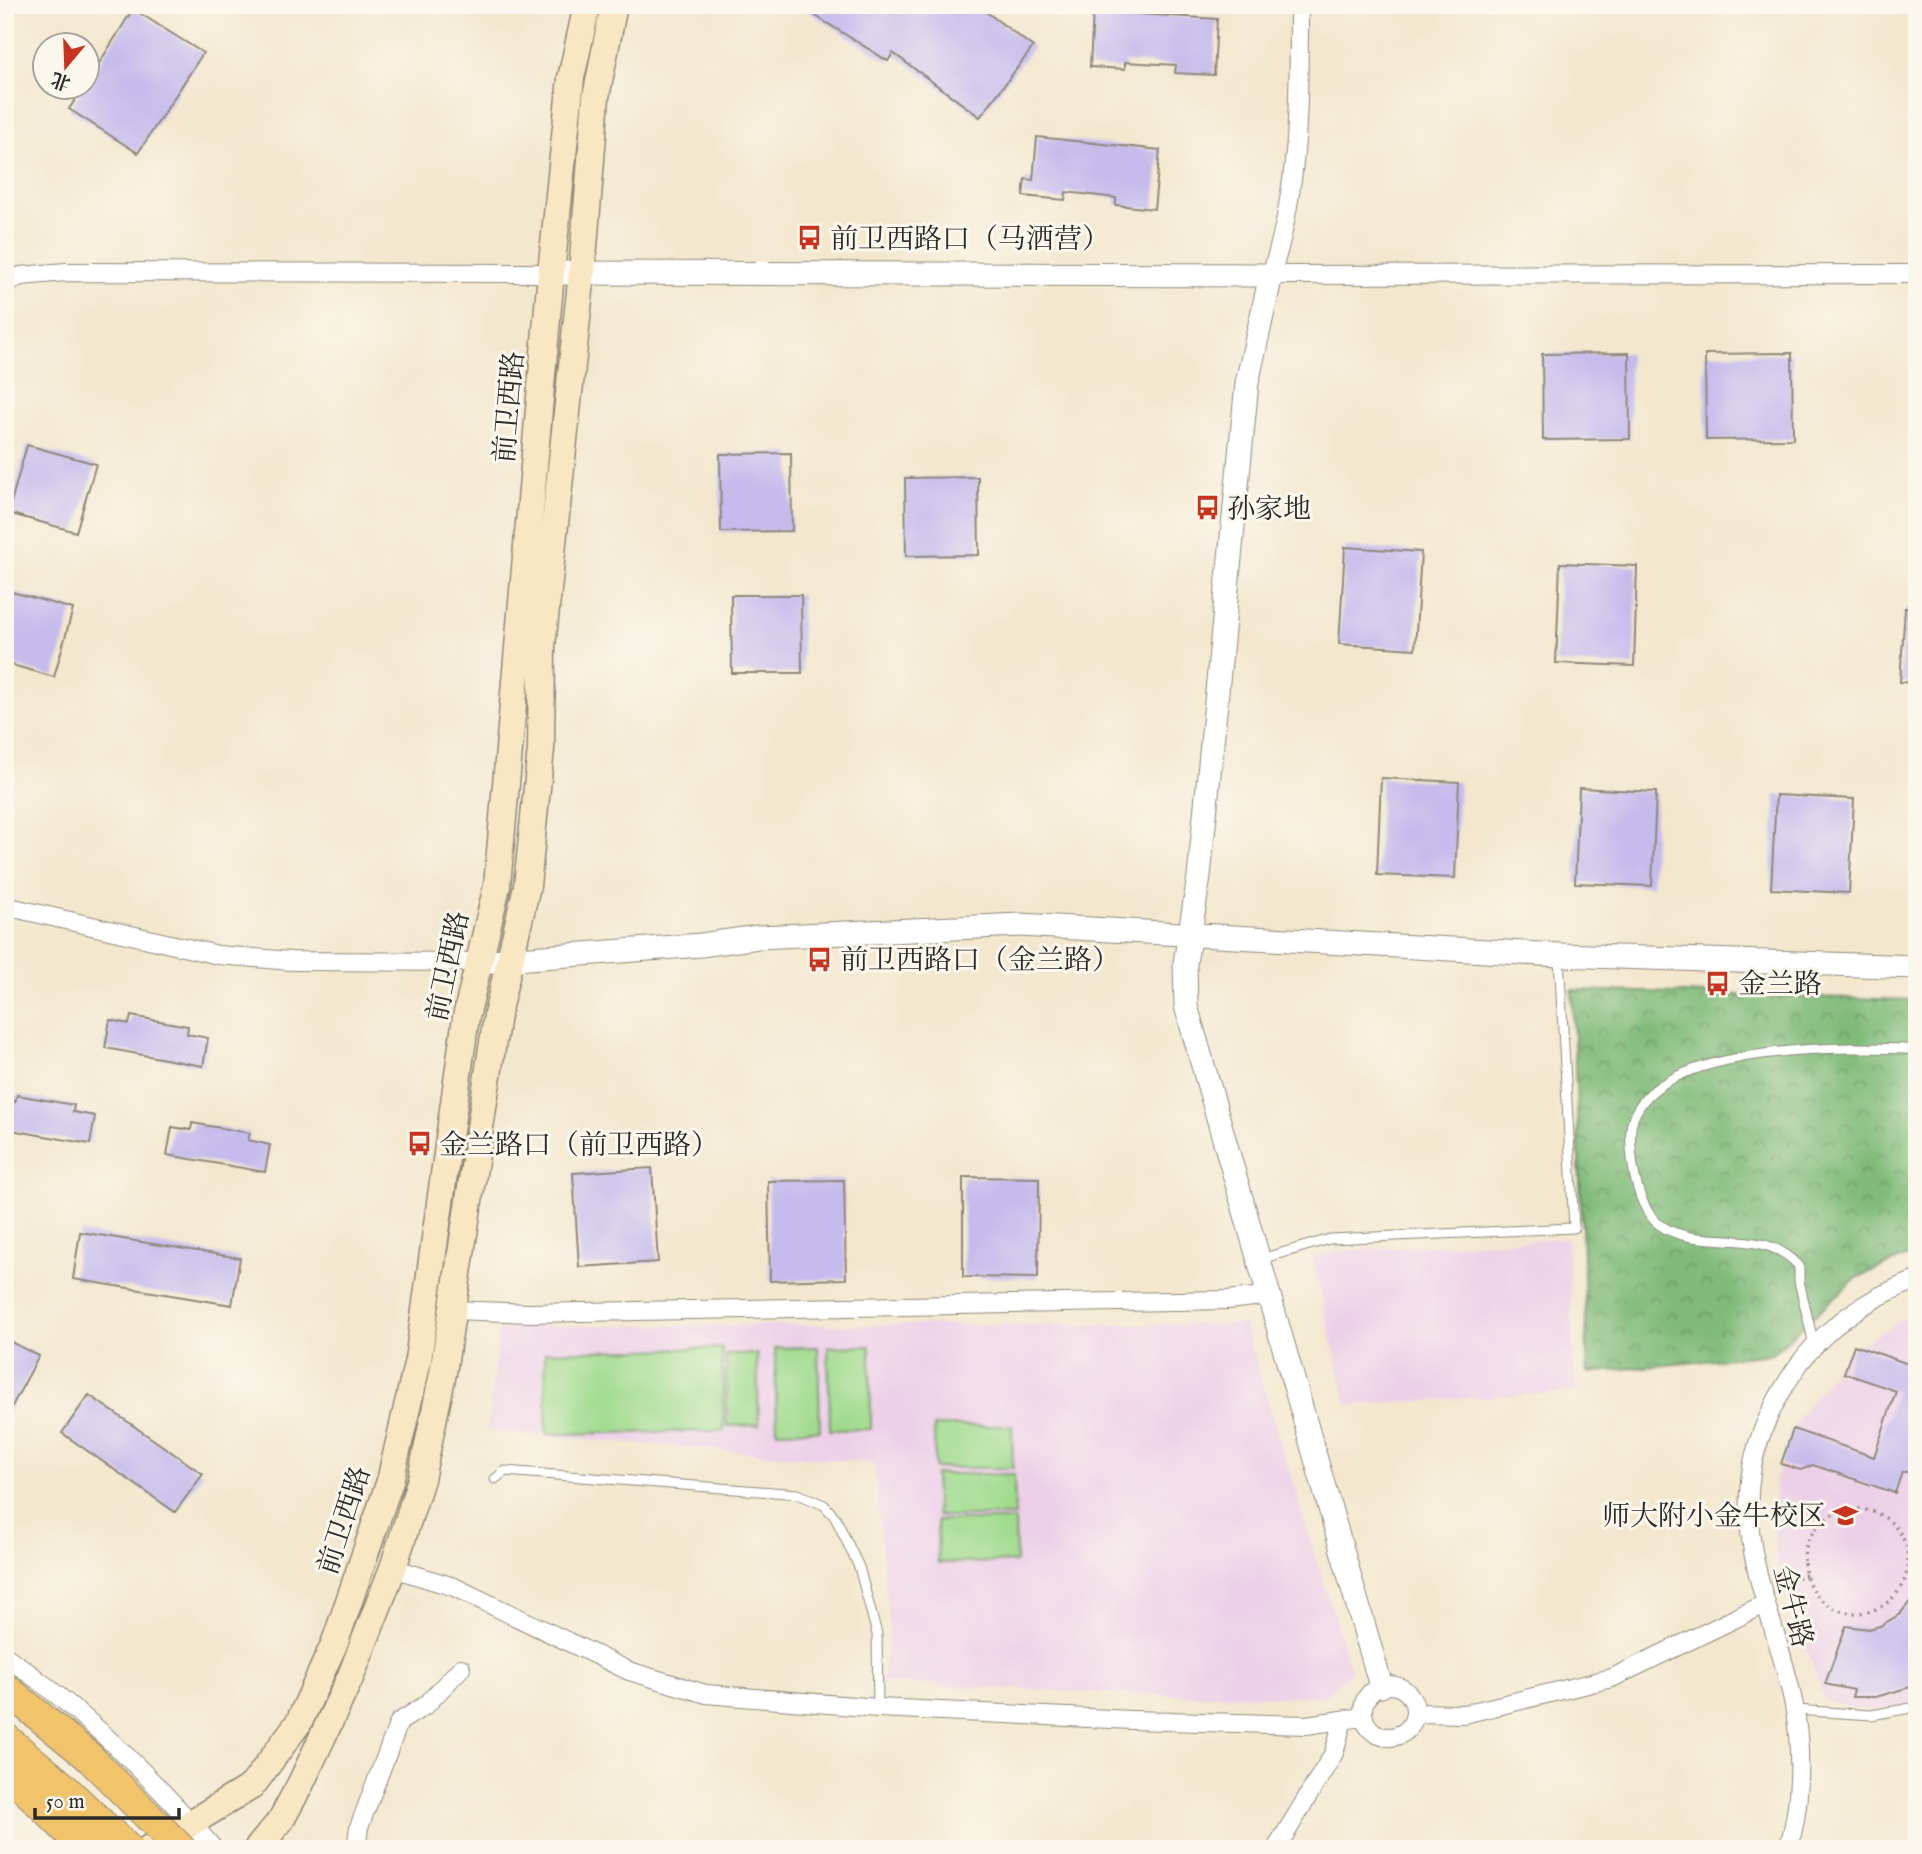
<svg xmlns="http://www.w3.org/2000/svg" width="1922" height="1854" font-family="'IM FELL English','Noto Serif SC',serif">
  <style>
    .built { fill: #edd0e8 }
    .forest { fill: url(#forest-crowns); stroke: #567352; stroke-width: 2 }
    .pitch { fill: #a0db8e; stroke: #66835c; stroke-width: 2 }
    .building { fill: #c5bbec }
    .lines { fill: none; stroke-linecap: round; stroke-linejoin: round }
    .service-casing { stroke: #8f897c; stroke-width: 11 }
    .minor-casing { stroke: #8f897c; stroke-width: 20 }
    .tertiary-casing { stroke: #8f897c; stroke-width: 25 }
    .secondary-casing { stroke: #8f897c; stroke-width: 29 }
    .trunk-casing { stroke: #8f897c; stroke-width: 32 }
    .path { stroke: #8f897c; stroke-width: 3.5; stroke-dasharray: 2 5; stroke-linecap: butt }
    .service { stroke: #fff; stroke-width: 9 }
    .minor { stroke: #fff; stroke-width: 18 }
    .tertiary { stroke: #fff; stroke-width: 23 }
    .secondary { stroke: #f9e7c3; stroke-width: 26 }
    .trunk { stroke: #f1c36a; stroke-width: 30 }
    .trunk-bridge-casing { stroke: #8f897c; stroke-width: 32; stroke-linecap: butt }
    .trunk-bridge { stroke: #f1c36a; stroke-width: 30 }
    .labels { text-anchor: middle; stroke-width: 6; stroke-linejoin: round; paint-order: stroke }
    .poi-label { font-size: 28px; fill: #2b2b2b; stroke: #fbf7ec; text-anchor: start }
    .street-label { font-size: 28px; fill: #2b2b2b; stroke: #fbf7ec }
  </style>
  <defs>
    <pattern id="forest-crowns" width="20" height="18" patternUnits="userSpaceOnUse" patternTransform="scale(1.75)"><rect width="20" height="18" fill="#80bb79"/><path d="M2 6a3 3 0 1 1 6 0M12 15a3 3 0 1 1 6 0" fill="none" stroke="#699863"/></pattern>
  </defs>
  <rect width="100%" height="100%" fill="#fbf7ec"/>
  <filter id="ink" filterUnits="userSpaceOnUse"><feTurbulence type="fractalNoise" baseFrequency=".0143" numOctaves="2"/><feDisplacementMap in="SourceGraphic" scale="14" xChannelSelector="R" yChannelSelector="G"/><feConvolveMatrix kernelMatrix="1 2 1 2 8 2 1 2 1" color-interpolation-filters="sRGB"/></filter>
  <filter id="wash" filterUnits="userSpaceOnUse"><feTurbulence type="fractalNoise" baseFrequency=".00686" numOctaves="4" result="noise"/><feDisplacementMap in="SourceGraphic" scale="28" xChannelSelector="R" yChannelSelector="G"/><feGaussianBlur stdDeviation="1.57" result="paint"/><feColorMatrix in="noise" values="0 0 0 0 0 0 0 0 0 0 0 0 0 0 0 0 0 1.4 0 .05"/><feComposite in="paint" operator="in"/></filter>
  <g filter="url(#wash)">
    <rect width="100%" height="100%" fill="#f3e7cd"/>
    <path class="built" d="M1567,1238L1576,1392L1347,1405L1312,1257L1338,1251Z
      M1917,1311V1704L1870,1712L1824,1700L1774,1550L1775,1480L1797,1420L1848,1352Z
      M1244,1324L1351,1671L1324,1697L1127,1694L881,1683L889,1629L874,1463L487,1431L499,1326Z"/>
    <path class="forest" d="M1572,990L1917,1000V1252L1856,1278L1772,1354L1588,1373Z"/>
    <path class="pitch" d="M870,1346L871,1429L830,1430L828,1347Z
      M818,1347L820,1430L777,1431L775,1348Z
      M722,1348L724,1431L547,1434L545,1352Z
      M726,1354H757L759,1425L727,1426Z
      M934,1426H1012L1013,1468H935Z
      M935,1474H1014L1015,1516H937Z
      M937,1520H1015L1016,1562L938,1563Z"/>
    <g id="blocks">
      <path class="building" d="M798,5H977L1033,47L980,117L893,53L888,61Z
        M133,9L203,53L138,153L69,109L83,88H88V81Z
        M1093,11L1217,19L1214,75L1175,73L1176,65L1125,62V69L1090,67Z
        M1037,137L1160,150L1154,209L1116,205V198L1066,192L1065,200L1023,196L1025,179L1033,180Z
        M1629,353L1630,439L1543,440L1542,354Z
        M1792,353L1793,439L1706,440L1705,354Z
        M27,445L96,464L76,532L8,513Z
        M791,453L792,531L721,532L720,454Z
        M978,477L979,555L906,556L905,478Z
        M1345,547L1421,552L1415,649L1339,644Z
        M1560,563L1637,566L1634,666L1556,663Z
        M5,590L73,609L54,677L5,663Z
        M731,595H801L802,673H732Z
        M1905,608H1917V683L1900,682Z
        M1381,778L1459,782L1455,878L1377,875Z
        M1579,788L1656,792L1652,886L1575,883Z
        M1776,795L1854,799L1849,893L1771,889Z
        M131,1016L188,1026L187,1034L208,1038L203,1066L105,1048L110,1020L129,1024Z
        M17,1095L74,1105L73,1112L95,1116L90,1144L5,1129V1100L15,1102Z
        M192,1123L250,1133L248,1140L270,1145L265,1172L167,1155L172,1127L191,1130Z
        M652,1168L658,1262L579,1267L573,1173Z
        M963,1177L1039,1178L1038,1278L963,1277Z
        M844,1180L846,1279L770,1281L768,1181Z
        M80,1232L240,1258L232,1305L73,1279Z
        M5,1339L39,1356L5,1419Z
        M1854,1345L1917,1367V1472H1902L1895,1493L1813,1465L1801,1470L1781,1464L1793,1429L1874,1457L1896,1391L1844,1373Z
        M89,1395L203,1474L175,1512L62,1433Z
        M1917,1593V1685L1876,1697H1852L1854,1690L1825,1684L1846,1626L1869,1629L1880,1626L1900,1614Z"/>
    </g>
  </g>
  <g filter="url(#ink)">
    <use href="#blocks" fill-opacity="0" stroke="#8f897c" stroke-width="2"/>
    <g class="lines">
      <defs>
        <path id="service" d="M1261,1259L1330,1239L1574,1228L1559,957
          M1814,1345L1799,1281V1266C1762,1224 1700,1253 1660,1225C1642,1213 1634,1179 1632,1158C1630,1140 1628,1123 1639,1107C1678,1045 1851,1045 1917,1050
          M495,1479L505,1471L798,1494L824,1505L835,1517L859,1567L877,1634L878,1708
          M1795,1710L1871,1715L1917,1707"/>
        <path id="minor" d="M1299,5C1299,96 1300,187 1271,275L1917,274
          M5,283L21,276L66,272L551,273
          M5,906L218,955L291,961L478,962
          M454,1310L529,1313L1228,1300L1271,1295
          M393,1568L454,1587L629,1671L706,1694L878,1708L1132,1720L1306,1725L1363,1717
          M5,1656C83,1710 152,1777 214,1849
          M1363 1711a26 26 0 1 1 52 0a26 26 0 1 1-52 0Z
          M1415,1713L1464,1714L1612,1678L1765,1604
          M360,1849L357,1842L359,1827L399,1722L426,1705L461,1668
          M1276,1849L1334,1753L1343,1720
          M1788,1849C1801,1806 1802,1755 1795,1711C1781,1629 1736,1555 1752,1467C1758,1435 1772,1406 1789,1379C1818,1332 1865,1298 1917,1280"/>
        <path id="tertiary" d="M551,273L1271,275L1247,383L1199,877L1185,963L1186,1006L1381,1686
          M478,962L701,945L758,937L1020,925L1559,955L1917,967"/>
        <path id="secondary" d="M148,1849L252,1786L299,1722L335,1642L390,1481L418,1360L466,1017L497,886L551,273L571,78L587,5
          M257,1849L281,1820L301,1783L350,1678L393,1568L421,1479L443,1373L497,1015L527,886L541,749L542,646L582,272L596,97L614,5"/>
        <path id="trunk" d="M5,1738L61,1785L128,1849
          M5,1769L86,1849"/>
      </defs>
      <use href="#service" class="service-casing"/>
      <use href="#minor" class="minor-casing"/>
      <use href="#tertiary" class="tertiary-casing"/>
      <use href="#secondary" class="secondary-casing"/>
      <use href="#trunk" class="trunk-casing"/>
      <path class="path" d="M1804 1561a52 52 0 1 1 104 0a52 52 0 1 1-104 0Z
        M1777,1583L1806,1575"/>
      <use href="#service" class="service"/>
      <use href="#minor" class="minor"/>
      <use href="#tertiary" class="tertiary"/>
      <use href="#secondary" class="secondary"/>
      <use href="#trunk" class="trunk"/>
      <defs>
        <path id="trunk-bridge" d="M5,1688L88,1756L181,1849"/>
      </defs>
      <use href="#trunk-bridge" class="trunk-bridge-casing"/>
      <use href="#trunk-bridge" class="trunk-bridge"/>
    </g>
  </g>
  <defs>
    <symbol id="bus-bare" viewBox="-9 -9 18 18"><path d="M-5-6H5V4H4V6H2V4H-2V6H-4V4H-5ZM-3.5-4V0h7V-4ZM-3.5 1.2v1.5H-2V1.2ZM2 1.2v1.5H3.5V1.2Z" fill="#c8321e" stroke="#fbf7ec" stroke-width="2.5" paint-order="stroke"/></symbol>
    <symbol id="school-bare" viewBox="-9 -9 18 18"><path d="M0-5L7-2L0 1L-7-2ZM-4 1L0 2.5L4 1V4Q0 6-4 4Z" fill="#c8321e" stroke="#fbf7ec" stroke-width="2.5" paint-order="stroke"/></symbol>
  </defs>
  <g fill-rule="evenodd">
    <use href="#bus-bare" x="792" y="220" width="35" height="35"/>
    <use href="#bus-bare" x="1190" y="490" width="35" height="35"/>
    <use href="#bus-bare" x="802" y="942" width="35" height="35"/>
    <use href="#bus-bare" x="1700" y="966" width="35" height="35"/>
    <use href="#bus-bare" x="402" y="1126" width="35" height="35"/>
    <use href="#school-bare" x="1828" y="1498" width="35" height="35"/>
  </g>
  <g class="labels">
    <g class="poi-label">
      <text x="830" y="248">前卫西路口（马洒营）</text>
      <text x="1227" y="518">孙家地</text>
      <text x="840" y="969">前卫西路口（金兰路）</text>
      <text x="1738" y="993">金兰路</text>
      <text x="439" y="1154">金兰路口（前卫西路）</text>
      <text x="1826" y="1525" text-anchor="end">师大附小金牛校区</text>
    </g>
    <g class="street-label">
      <text transform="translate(508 407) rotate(-85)" y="10">前卫西路</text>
      <text transform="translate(447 966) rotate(-78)" y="10">前卫西路</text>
      <text transform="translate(343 1520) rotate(-72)" y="10">前卫西路</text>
      <text transform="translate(1794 1606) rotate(76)" y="10">金牛路</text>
    </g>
  </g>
  <rect width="1922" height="1854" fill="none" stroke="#fbf7ec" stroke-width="28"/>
  <g transform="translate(66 66) rotate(199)"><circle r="33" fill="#fbf7ec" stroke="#a8a59f" stroke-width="2"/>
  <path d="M0-5L12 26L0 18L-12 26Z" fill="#c8321e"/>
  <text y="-10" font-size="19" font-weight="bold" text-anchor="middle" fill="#2b2b2b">北</text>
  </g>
  <path d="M35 1808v10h144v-10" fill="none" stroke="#2b2b2b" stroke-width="3.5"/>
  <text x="46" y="1808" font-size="21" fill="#2b2b2b" stroke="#fbf7ec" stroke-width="5" paint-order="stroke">50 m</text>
</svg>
